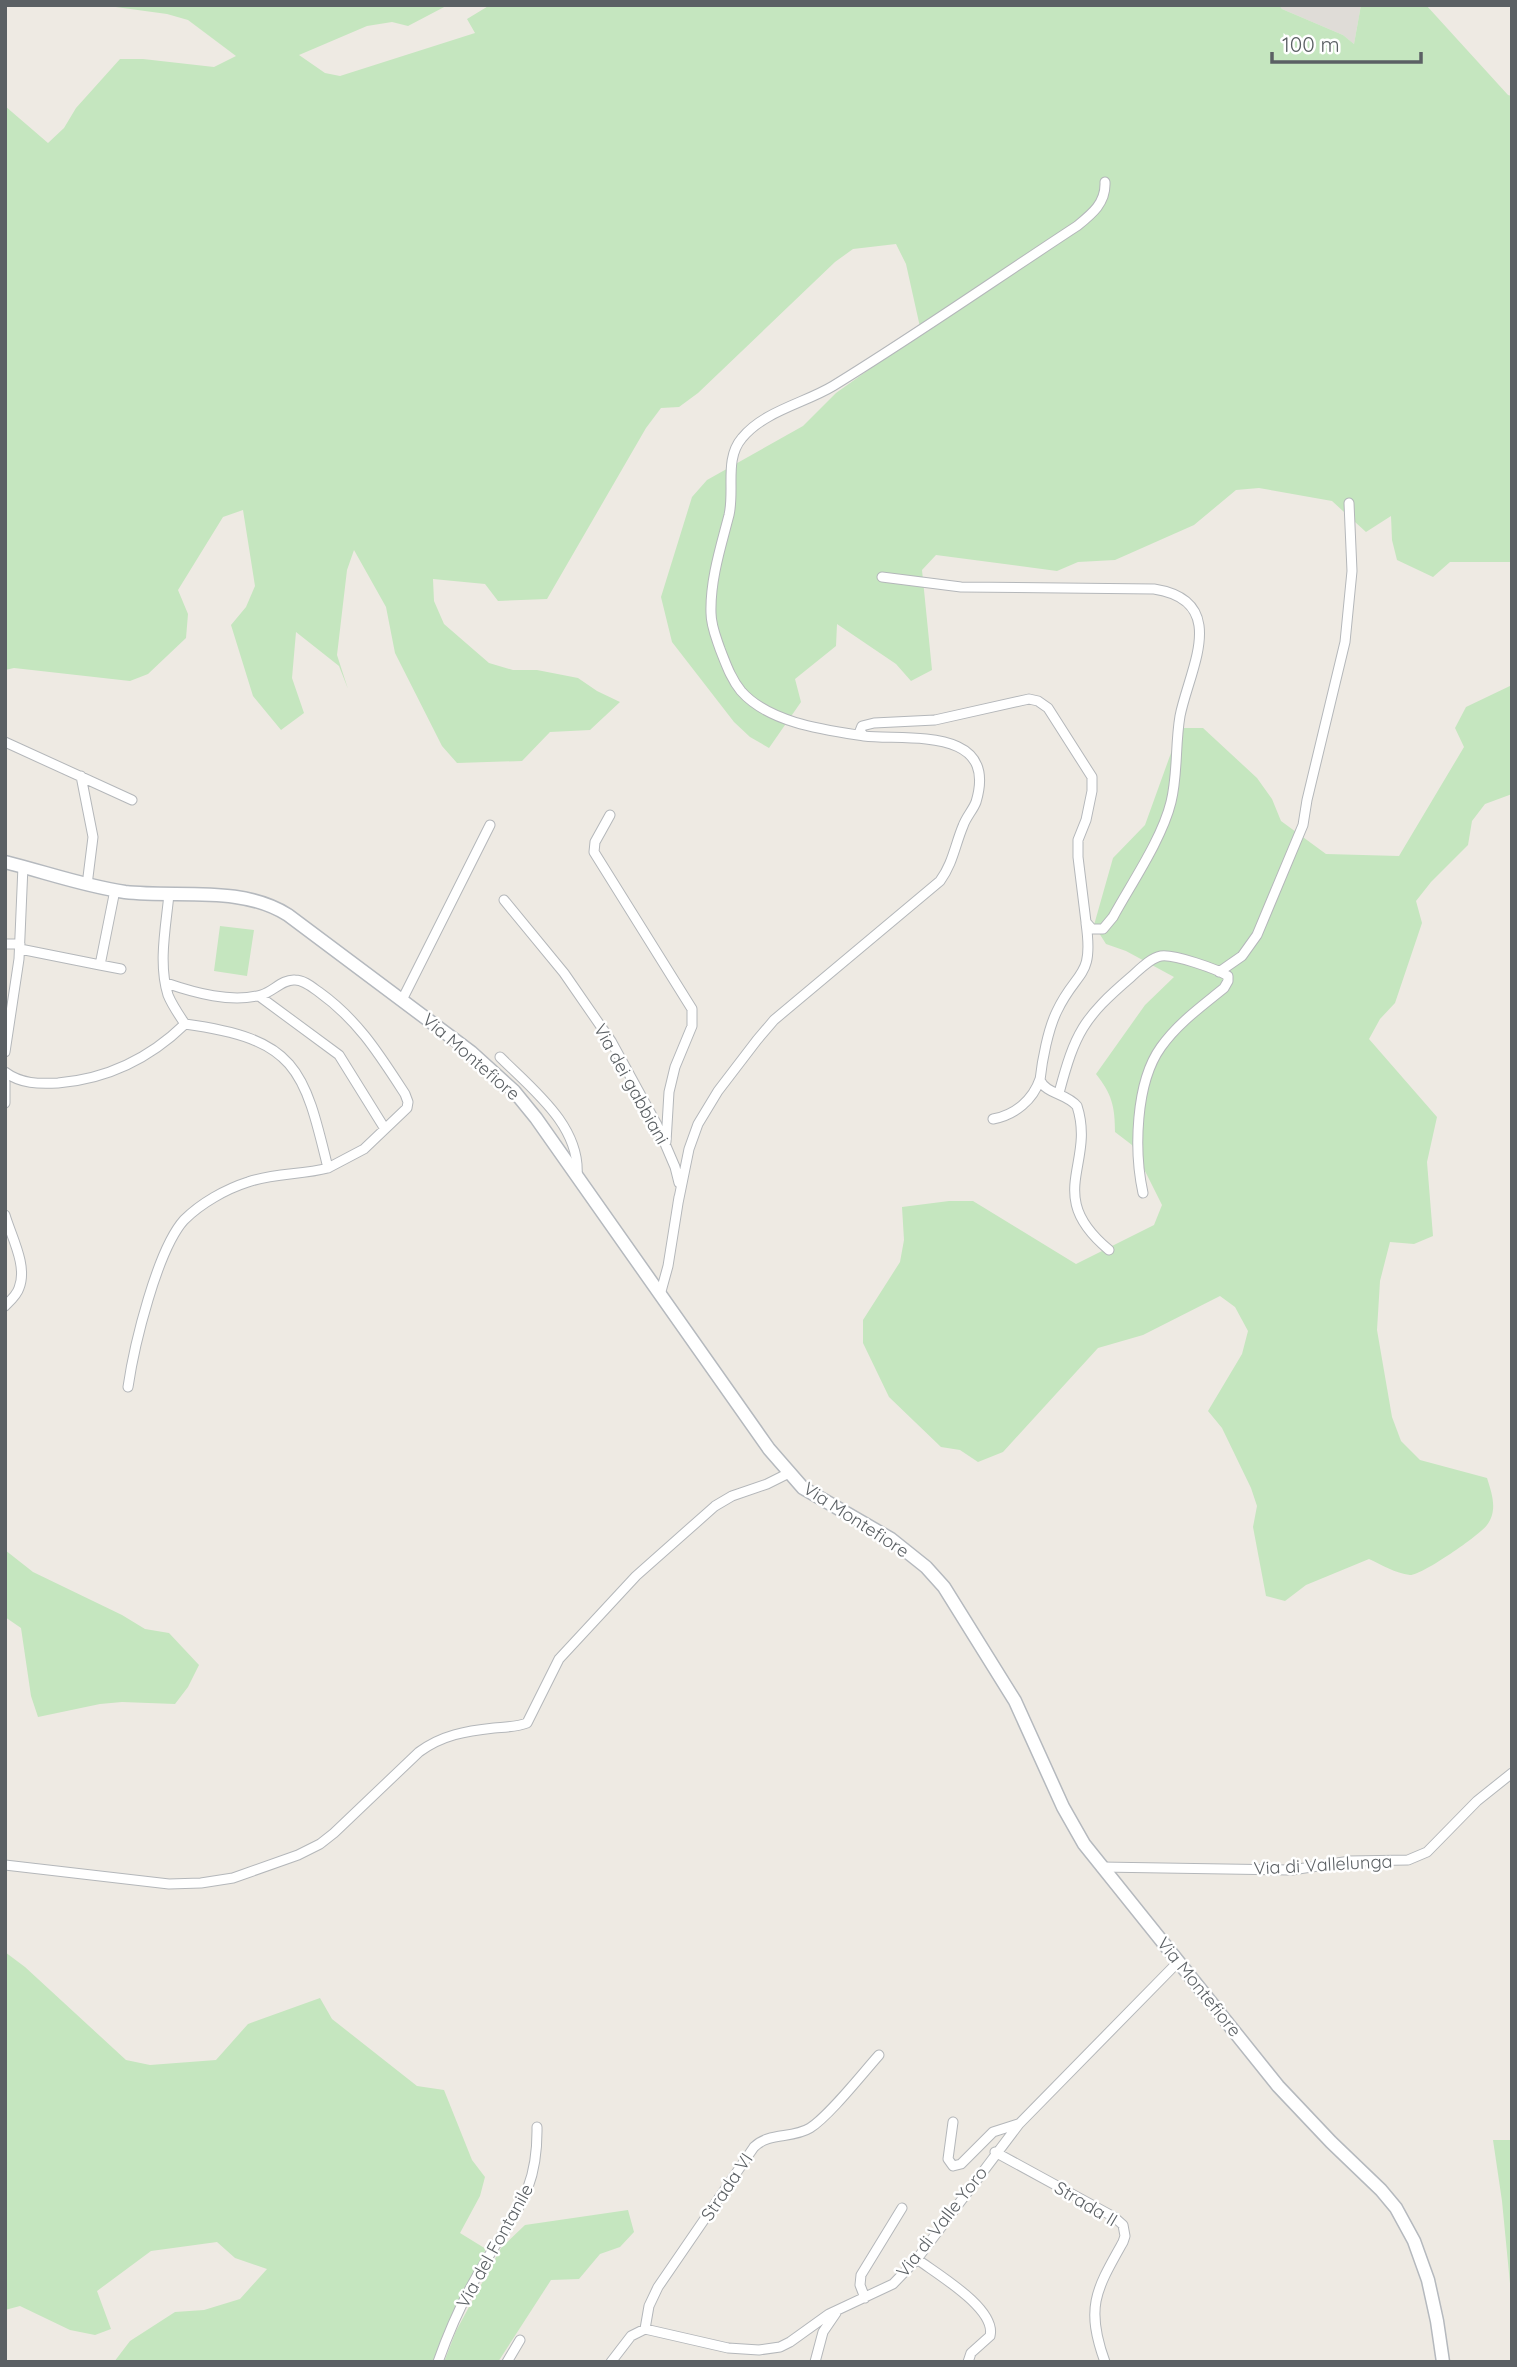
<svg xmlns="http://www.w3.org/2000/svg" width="1517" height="2367" font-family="Quicksand,sans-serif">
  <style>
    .industrial { fill: #dfdcd7 }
    .green { fill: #c5e6bf }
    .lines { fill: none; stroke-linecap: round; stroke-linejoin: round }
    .minor-casing { stroke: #b4b7ba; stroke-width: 11 }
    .secondary-casing { stroke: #b5b9be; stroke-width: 15 }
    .minor { stroke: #fff; stroke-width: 9 }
    .secondary { stroke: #fff; stroke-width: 12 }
    .labels { text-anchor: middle; stroke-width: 5; stroke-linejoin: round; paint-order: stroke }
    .street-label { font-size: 18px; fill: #5b6064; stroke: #fff }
  </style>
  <rect width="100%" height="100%" fill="#eeeae3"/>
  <path class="industrial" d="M1279,5H1361L1354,44L1343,35L1282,9Z"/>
  <path class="green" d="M101,5H448L408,26L392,22L367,26L299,55L325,73L340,76L475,33L467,19L490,5H1279L1282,9L1343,35L1354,44L1361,5H1426L1508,95L1512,96V562H1450L1433,577L1397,560L1392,540L1391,516L1366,532L1332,501L1259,488L1236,490L1194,525L1115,560L1078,562L1057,571L936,555L922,570L932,670L911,681L896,664L837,624L836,646L795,679L801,702L769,748L750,737L734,722L672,642L661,597L692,497L707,480L803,426L836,393L902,346L920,327L906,264L896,244L853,249L835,262L698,393L679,407L661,408L646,428L547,599L498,601L485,584L433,579L434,601L444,624L489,663L513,670H537L578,678L597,691L620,702L590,730L550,732L522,761L457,763L442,746L395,653L386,607L354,550L347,570L337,655L348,689L339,666L296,632L292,678L304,713L281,730L253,696L231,625L246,607L255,586L243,510L223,517L178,590L188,614L186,638L148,674L130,681L14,668L5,670V106L48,143L64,128L76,108L120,59H143L214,67L236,56L188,20L167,14Z
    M1512,685V794L1485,804L1472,821L1468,845L1431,882L1416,901L1422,923L1395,1003L1380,1019L1369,1039L1437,1117L1427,1162L1433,1236L1414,1244L1390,1242L1380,1281L1377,1330L1392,1417L1401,1441L1420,1460L1487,1478C1492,1494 1498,1510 1487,1525C1480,1535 1421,1576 1410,1575C1395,1573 1382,1565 1369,1559L1306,1585L1285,1601L1266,1596L1253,1527L1257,1506L1251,1488L1222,1428L1208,1411L1242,1354L1248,1331L1235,1307L1220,1296L1143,1335L1098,1348L1003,1452L978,1462L960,1450L941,1447L889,1397L863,1343V1320L900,1262L904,1240L902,1207L949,1201H973L1076,1264L1154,1225L1162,1205L1132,1145L1115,1132C1115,1107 1112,1094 1096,1074L1145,1005L1174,977L1126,951L1106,944L1094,925L1113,858L1145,825L1180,728H1203L1257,778L1272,799L1281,821L1326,854L1399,856L1464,747L1455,728L1466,707Z
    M220,926L254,930L247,976L214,971Z
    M5,1550L33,1572L122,1615L145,1629L169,1633L199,1665L188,1687L175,1704L122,1702L100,1704L38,1717L31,1696L21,1628L5,1617Z
    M5,1952L25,1967L126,2060L150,2065L216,2060L248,2024L320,1998L332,2019L417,2086L444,2090L472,2160L485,2177L480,2196L460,2233L486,2249L464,2291L433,2362H114L130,2341L175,2312L204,2310L240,2299L267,2269L235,2258L217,2242L151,2251L97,2291L111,2329L95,2335L70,2330L20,2306L5,2310Z
    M1493,2140H1512V2304L1502,2201Z
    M628,2210L634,2232L620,2247L600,2254L579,2279L551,2280L498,2362H444L456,2331L501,2248L525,2225Z"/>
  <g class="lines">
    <defs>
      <path id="minor" d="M864,736C825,730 769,723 741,691C731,679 726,664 720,649C716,637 711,626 711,613C710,580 721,546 729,515C735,489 724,459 742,438C764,411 805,403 833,386C916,335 996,279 1077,226C1092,214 1106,203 1105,182
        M5,742L132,800
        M81,776L93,837L87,885
        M610,815L595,842L594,852L692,1009V1026L675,1067L669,1092L666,1142
        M504,900L564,973L611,1041L657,1125L675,1167L679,1183
        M1086,923C1094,979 1077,969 1057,1011C1048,1029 1042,1061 1040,1080C1046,1094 1066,1093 1077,1106C1096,1165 1043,1195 1109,1250
        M5,944H20
        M20,949L100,965L115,890
        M100,965L121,969
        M1219,972L1242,956L1257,935L1303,825L1307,800L1345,642L1352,571L1349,503
        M166,983C195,993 231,1003 261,995C273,992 282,979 295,980C304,980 312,987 319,992C358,1020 379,1054 405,1094L408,1102L407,1108L364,1149L328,1168C304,1068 296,1039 185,1024C179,1015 172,1005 168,995C158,964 166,926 169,894
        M259,996L339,1055L385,1129
        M402,1000L490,825
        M5,1052L19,959L23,866
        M500,1057C532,1089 581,1126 577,1176
        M5,1072C21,1084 39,1084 58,1083C107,1079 149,1059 185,1024
        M5,1082V1103
        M1059,1093C1075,1033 1083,1018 1131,977C1139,970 1150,958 1161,956C1174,954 1217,969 1228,976V981L1224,988C1202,1006 1178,1023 1161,1047C1135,1083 1134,1152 1143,1193
        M993,1119C1015,1115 1033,1100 1040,1079
        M678,1203L689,1149L698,1124L718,1091L757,1040L774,1020L940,881C953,863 955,845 963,826C966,817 973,810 976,802C999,725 905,741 864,736L860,731L862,726L874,723L935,720L1029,699L1038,701L1048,708L1092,777V791L1086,820L1078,840V857L1086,922L1092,929H1103L1113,917C1131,884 1162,839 1171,802C1178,774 1175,745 1180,716C1189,670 1231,601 1154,589L961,587L882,577
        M5,1215C11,1236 28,1266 19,1288C17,1295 10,1301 5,1306
        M660,1295L668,1266L679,1197
        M128,1387C134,1346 157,1250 184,1220C201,1203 226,1189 248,1182C274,1173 302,1175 328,1168
        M5,1865L169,1884L201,1883L233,1878L298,1855L320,1844L334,1833L419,1752C442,1735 466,1731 494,1728C505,1727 517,1727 527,1723L559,1659L636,1576L715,1506L732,1496L767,1484L789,1473
        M1101,1867L1292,1870L1350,1861L1408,1860L1427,1852L1477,1801L1512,1773
        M953,2122L948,2159L953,2166L961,2164L993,2132L1018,2124
        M995,2152L1114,2217L1123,2225L1125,2236L1123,2242C1096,2290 1085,2307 1105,2362
        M917,2259C937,2274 997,2309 990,2336L971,2353L968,2362
        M865,2298L860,2285L861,2275L902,2208
        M645,2329L649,2306L658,2287L754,2147C769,2132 792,2139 810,2128C829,2116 862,2074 879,2055
        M438,2362C450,2328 465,2295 484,2264C515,2211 538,2192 537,2127
        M507,2362L520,2340
        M611,2362L631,2336L645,2329L728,2348L759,2350L780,2347L790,2342L829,2314L893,2284L917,2259L1019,2124L1179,1961
        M815,2362L823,2332L836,2313"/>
      <path id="secondary" d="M5,862C45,872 84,886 125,892C178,898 241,885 288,915L471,1052L514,1091L536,1118L769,1449L803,1488L891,1539L926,1567L944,1587L1015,1701L1063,1807L1084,1844L1278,2086L1331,2142L1381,2190L1396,2208L1414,2241L1428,2280L1437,2321L1443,2362"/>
    </defs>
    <use href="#minor" class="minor-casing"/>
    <use href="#secondary" class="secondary-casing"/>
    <use href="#minor" class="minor"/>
    <use href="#secondary" class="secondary"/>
  </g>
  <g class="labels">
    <g class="street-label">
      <text transform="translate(471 1057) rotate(41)" y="6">Via Montefiore</text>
      <text transform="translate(631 1084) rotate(61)" y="6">Via dei gabbiani</text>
      <text transform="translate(856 1520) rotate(33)" y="6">Via Montefiore</text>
      <text transform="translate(1323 1865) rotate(-3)" y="6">Via di Vallelunga</text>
      <text transform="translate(1199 1987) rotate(51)" y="6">Via Montefiore</text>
      <text transform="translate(727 2187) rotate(-56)" y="6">Strada VI</text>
      <text transform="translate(1086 2204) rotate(31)" y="6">Strada II</text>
      <text transform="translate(942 2222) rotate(-52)" y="6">Via di Valle Yoro</text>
      <text transform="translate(495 2246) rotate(-61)" y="6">Via del Fontanile</text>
    </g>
  </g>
  <rect width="1517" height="2367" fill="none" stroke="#5b6064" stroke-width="14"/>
  <path d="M1272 52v10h149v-10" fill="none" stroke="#5b6064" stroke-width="3.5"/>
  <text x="1282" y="52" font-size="21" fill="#5b6064" stroke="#ffffff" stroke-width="5" paint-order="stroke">100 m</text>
</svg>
